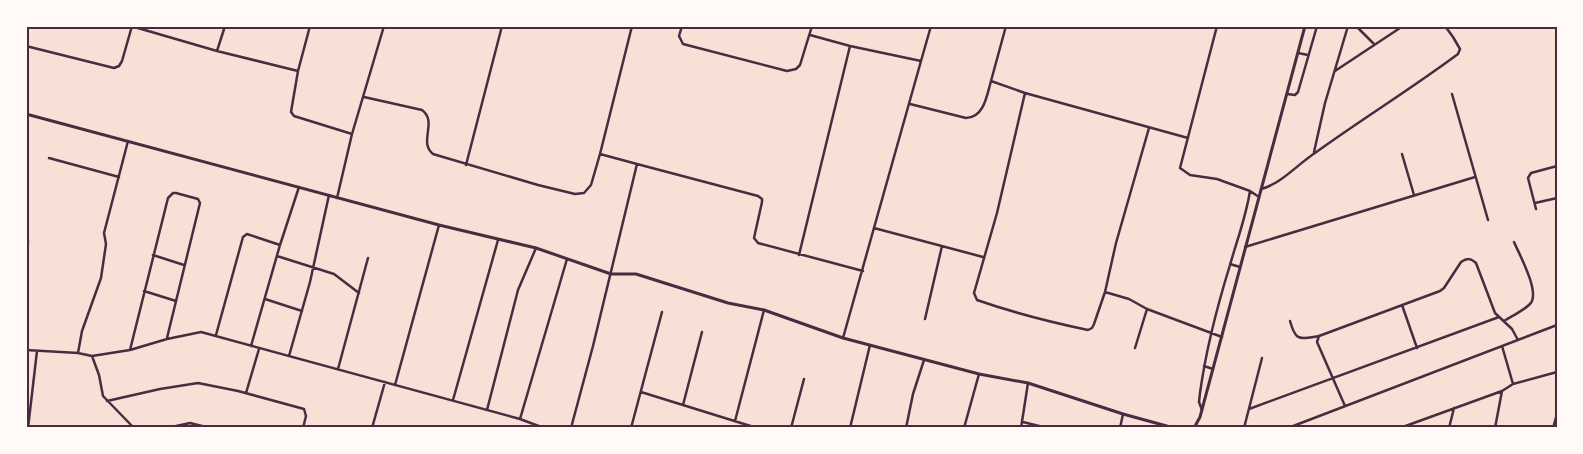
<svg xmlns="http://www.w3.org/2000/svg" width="1583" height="454" font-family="'Work Sans',sans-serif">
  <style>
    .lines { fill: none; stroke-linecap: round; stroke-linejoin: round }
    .minor { stroke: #4a2c40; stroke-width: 2.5 }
    .tertiary { stroke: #4a2c40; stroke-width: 3 }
    .neatline { fill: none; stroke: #4a2c40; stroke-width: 2 }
  </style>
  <rect width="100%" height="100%" fill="#f7e1d7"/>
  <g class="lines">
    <path class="minor" d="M131,26L217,51L298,71
      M310,26L298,71L291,112L294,116L352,134
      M682,26L679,36L683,44L787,71L796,69L800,65L812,26
      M1006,26L991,81L1025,93L1188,138
      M1217,26L1180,168L1190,175L1217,179L1250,191L1259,197
      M1356,26L1374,44
      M810,35L850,46L921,61L843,338
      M26,46L114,68L119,66L122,61L132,26
      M217,51L225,26
      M1298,53L1308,55
      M921,61L931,26
      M1335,71L1403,26
      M1025,93L997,213L974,293L977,300C1014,313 1050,322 1088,330L1092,328L1094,324L1105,292L1129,299L1147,309L1135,348
      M1287,94L1295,95L1298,92L1317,26
      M1452,94L1488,220
      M364,97L422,110C438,122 418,142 433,154L538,185L575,194L584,193L591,185L600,154
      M910,104L966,118C984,118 987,95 991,81
      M1314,152L1325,103L1348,26
      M1402,154L1414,195
      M49,158L119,177
      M637,164L758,196L762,199V202L754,238L758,243L863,271
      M466,165L502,26
      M1261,189C1281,184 1298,164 1315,153C1362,119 1411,89 1458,54L1460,49L1453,37L1445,26
      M337,198L352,134L384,26
      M1535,203L1557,198
      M1536,209L1528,178L1531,173L1557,166
      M874,228L983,257
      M26,239L28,241L26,286
      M1245,247L1475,177
      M153,255L184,265
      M799,255L850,46
      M277,256L334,274L359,293
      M1230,264L1240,267
      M144,291L176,301
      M1105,292L1116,243L1149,128
      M265,299L302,311
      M1402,305L1417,348
      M1147,309L1222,337
      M925,319L942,246
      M1290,321C1296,342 1299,339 1319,336
      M1504,321C1512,316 1523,311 1530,304C1541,293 1519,254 1514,242
      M216,335L243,237L247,234L280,245
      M251,346L280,245L299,187
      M1502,346L1513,384
      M26,350L78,353L92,356L130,350L167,339L201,332L520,419L544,428
      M130,350L168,198L173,193H176L198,199L200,203L167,338
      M78,353L82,331L101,278L106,244L104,233L128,141
      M92,356L99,375L103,396L134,428
      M289,356L310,282L329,195
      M1204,366L1213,369
      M338,369L368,258
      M395,385L439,225
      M641,392L757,428
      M246,393L259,349
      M453,400L498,240
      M107,401L160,389L198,383L238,391L304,409L306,416L303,428
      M683,405L702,332
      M1345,406L1317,342L1319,336L1440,291L1444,288L1461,262C1467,258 1471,258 1476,263L1495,313L1512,329L1518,340
      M1249,409L1499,317
      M487,410L518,290L536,248
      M1202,410L1199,402L1200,393C1206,349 1217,307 1230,265C1237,240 1246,217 1250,191
      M520,419L567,259
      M735,421L764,310
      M1023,422L1047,428
      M28,428L37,351
      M167,428L190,423L210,428
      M372,428L385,382
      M571,428L593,346L637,164L600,154L632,26
      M631,428L662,312
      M791,428L804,379
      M850,428L870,345
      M906,428L913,394L924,360
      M964,428L979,374
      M1021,428L1028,383
      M1120,428L1123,414
      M1244,428L1262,358
      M1288,428L1557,325
      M1400,428L1502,391L1513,384L1557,372
      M1449,428L1454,408
      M1495,428L1502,391
      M1553,428L1557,414"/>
    <path class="tertiary" d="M26,114L439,225L536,248L611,274H636L728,303L764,310L843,338L979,374L1028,383L1123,414L1174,428
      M1194,428L1200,417L1305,26"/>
  </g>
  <rect width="1583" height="454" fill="none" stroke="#fffaf5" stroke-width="55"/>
  <rect x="28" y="28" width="1528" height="398" class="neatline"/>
</svg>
